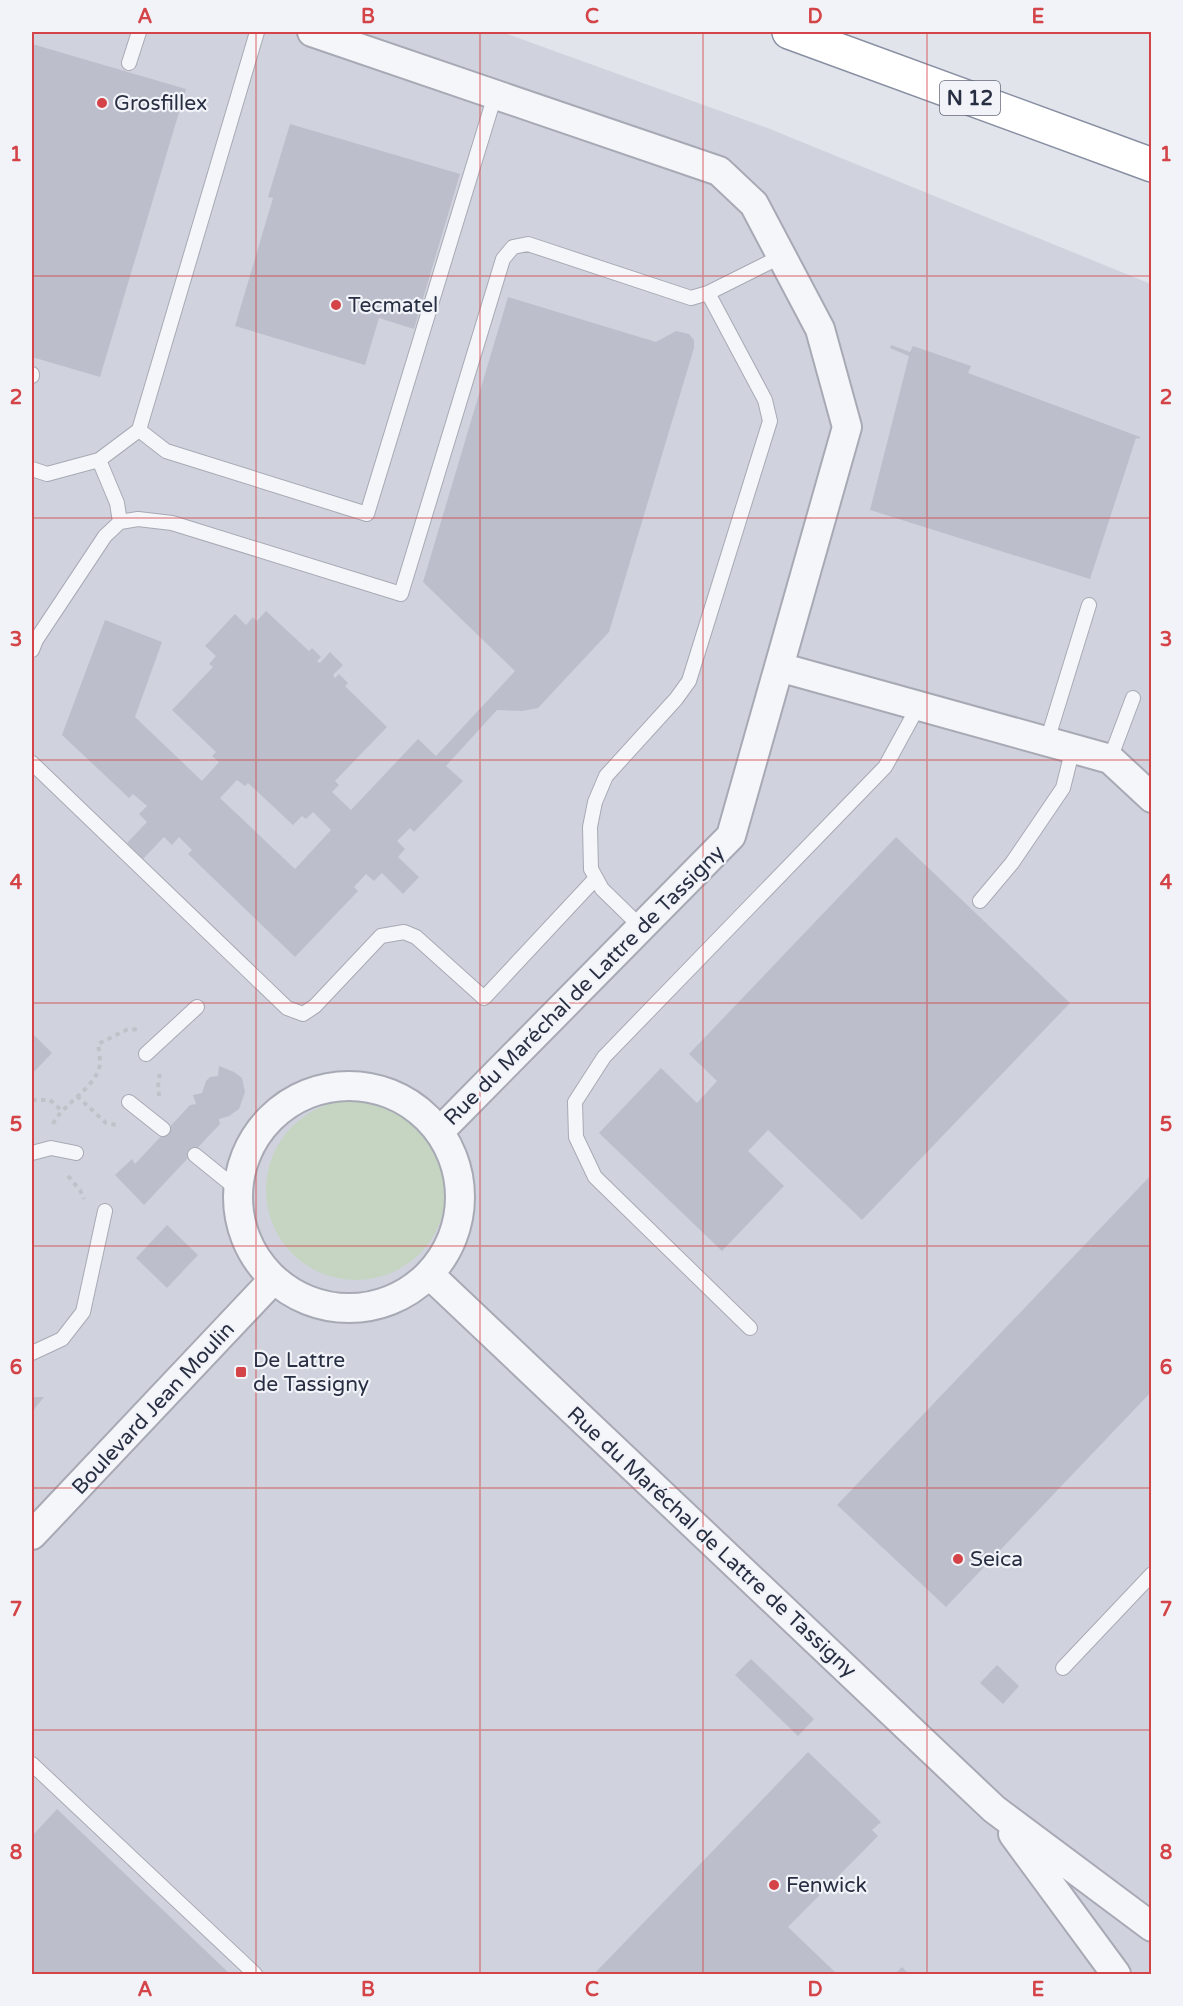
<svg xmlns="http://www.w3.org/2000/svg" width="1183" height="2006" font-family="'Varela Round',sans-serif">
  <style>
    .built { fill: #d0d3dd }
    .green { fill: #c5d5c2 }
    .building { fill: #bcbfcb; fill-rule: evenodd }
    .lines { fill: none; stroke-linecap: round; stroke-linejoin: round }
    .lane-casing { stroke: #a7aab5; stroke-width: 16 }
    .street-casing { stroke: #a7aab5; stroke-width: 32 }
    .highway-casing { stroke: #888fa2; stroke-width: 36 }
    .path { stroke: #c0c2ca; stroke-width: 4; stroke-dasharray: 4.5 4.5; stroke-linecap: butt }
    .lane { stroke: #f5f6f9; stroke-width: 14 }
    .street { stroke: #f5f6f9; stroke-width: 28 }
    .highway { stroke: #fff; stroke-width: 33 }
    .grid { fill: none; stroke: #d34347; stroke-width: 1.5; stroke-opacity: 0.55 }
    .poi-dot { fill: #d34347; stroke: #f1f3f8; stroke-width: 2 }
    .labels { text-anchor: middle; stroke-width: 4.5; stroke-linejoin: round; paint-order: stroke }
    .shield { fill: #f1f3f8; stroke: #656a79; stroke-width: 1.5 }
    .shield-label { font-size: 20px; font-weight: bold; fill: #292f43 }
    .poi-label { font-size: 21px; fill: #292f43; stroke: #f1f3f8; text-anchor: start }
    .street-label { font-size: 21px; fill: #292f43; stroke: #f1f3f8 }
    .neatline { fill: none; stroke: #d34347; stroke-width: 2 }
    .grid-label { font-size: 20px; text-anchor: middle; font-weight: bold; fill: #d34347 }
  </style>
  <rect width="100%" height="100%" fill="#e2e4eb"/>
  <path class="built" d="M32,32H502L765,127L1151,284V1974H32Z"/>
  <path class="green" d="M266 1190a90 90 0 1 1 180 0a90 90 0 1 1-180 0Z"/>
  <path class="building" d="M32,44L186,89L100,377L32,357Z
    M290,124L460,174L414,329L379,318L365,365L235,326L273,198L268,197Z
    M508,297L656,342L676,331L689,334L694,340V348L609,632L538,708L522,711L497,710L446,766L463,781L414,832L410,828L397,841L405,849L398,857L419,877L403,894L382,873L374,881L366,874L354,887L358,891L295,957L188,854L192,850L179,837L172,845L164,837L143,859L127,843L147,822L139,814L147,806L133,794L129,798L62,735L105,620L162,642L135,717L202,781L219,762L212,756L216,752L172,710L213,667L209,664L216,656L205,646L235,614L246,625L253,617L257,621L266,611L309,651L312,648L321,657L317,661L320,663L330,652L343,665L333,675L335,678L339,674L348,683L345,686L387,727L335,781L339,785L332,792L351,810L418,739L436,756L515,671L423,582ZM237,780L245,786L248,783L293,825L302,816L306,819L313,812L331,830L295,869L220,798Z
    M891,345L910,352L913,346L971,366L968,373L1140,437L1139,439L1136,438L1090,579L870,510L909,356L890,348Z
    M896,837L1070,1003L862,1220L768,1130L748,1151L784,1186L722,1251L599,1133L661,1068L697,1103L717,1081L689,1054Z
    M32,1033L52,1053L32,1074Z
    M219,1066L234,1072L242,1078L245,1092L239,1109L229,1116L219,1119L220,1124L144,1205L115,1175L132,1159L135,1164L190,1105L196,1104L193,1095L202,1093L206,1081L210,1077L218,1076Z
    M1152,1174V1391L946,1607L837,1505Z
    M167,1225L198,1255L167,1288L136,1258Z
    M32,1397H44L32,1412Z
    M751,1659L814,1719L798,1736L735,1675Z
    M997,1665L1019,1686L1003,1704L980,1683Z
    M808,1752L881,1822L872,1830L878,1836L788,1927L837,1974H594Z
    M57,1809L230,1974H32V1836Z
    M902,1967L909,1974H895Z"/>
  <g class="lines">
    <defs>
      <path id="lane" d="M129,63L139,32
        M32,376V374
        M139,430L166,451L367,514L495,95
        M99,460L117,503L120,522
        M32,469L47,474L99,460L139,430L257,32
        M32,650L36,640L105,536L120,522L138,519L172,523L401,594L503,259L513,247L528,244L691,298L708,293L782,256
        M1047,741L1089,605
        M1110,759L1133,698
        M32,763L287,1008L303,1014L315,1006L381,936L404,932L416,937L484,998L596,878
        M980,901L1012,863L1063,788L1073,748
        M641,927L602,889L596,878L591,869L590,827L595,802L606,776L676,699L689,681L770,421L765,400L708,293
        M146,1054L197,1007
        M129,1102L163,1129
        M32,1153L51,1148L76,1153
        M195,1155L237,1189
        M750,1328L595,1177L576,1137L575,1102L604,1057L885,767L919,705
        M32,1353L62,1339L83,1312L105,1211
        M1063,1668L1152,1574
        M32,1764L255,1974"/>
      <path id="street" d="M312,32L719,171L754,204L820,329L847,427L731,836L440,1131
        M779,667L1110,759L1152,798
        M238 1197a111 111 0 1 1 222 0a111 111 0 1 1-222 0Z
        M430,1275L994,1809L1152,1927
        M32,1535L273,1280
        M1013,1834L1116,1974"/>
      <path id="highway" d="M789,32L1152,165"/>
    </defs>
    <use href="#lane" class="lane-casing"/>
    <use href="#street" class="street-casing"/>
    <use href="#highway" class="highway-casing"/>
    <path class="path" d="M77,1096L106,1123L117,1125
      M159,1096L158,1081L160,1074
      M32,1100H50L62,1111
      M53,1124C63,1103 98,1087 100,1063C100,1057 99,1050 98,1044L126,1030L139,1029
      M68,1176L80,1190L84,1199"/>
    <use href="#lane" class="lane"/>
    <use href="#street" class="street"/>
    <use href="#highway" class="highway"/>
  </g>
  <path class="grid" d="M256,32V1974M480,32V1974M703,32V1974M927,32V1974M32,276H1152M32,518H1152M32,760H1152M32,1003H1152M32,1246H1152M32,1488H1152M32,1730H1152"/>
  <g class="poi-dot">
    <circle cx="102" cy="103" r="6"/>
    <circle cx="336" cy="305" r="6"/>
    <rect x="235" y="1366" width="12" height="12" rx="3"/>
    <circle cx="958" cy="1559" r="6"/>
    <circle cx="774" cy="1885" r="6"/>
  </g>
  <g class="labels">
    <rect class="shield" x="940" y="81" width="60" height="34" rx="4.5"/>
    <g class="shield-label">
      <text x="970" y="105">N 12</text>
    </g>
    <g class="poi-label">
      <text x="114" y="110">Grosfillex</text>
      <text x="348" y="312">Tecmatel</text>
      <text x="253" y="1367">De Lattre<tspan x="253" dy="24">de Tassigny</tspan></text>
      <text x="970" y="1566">Seica</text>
      <text x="786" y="1892">Fenwick</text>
    </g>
    <g class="street-label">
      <text transform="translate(584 985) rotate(-45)" y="7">Rue du Maréchal de Lattre de Tassigny</text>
      <text transform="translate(153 1408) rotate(-47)" y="7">Boulevard Jean Moulin</text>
      <text transform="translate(712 1542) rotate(43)" y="7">Rue du Maréchal de Lattre de Tassigny</text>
    </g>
  </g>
  <rect width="1183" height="2006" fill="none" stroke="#f1f3f8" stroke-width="66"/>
  <rect x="33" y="33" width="1117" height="1940" class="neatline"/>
  <g class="grid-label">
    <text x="145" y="23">A</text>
    <text x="368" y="23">B</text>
    <text x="592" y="23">C</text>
    <text x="815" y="23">D</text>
    <text x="1038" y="23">E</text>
    <text x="16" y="161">1</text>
    <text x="1166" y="161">1</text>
    <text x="16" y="404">2</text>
    <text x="1166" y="404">2</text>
    <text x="16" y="646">3</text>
    <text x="1166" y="646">3</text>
    <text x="16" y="889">4</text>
    <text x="1166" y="889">4</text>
    <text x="16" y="1131">5</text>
    <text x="1166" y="1131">5</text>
    <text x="16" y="1374">6</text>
    <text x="1166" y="1374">6</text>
    <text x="16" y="1616">7</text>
    <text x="1166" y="1616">7</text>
    <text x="16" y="1859">8</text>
    <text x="1166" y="1859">8</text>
    <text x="145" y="1996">A</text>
    <text x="368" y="1996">B</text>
    <text x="592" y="1996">C</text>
    <text x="815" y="1996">D</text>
    <text x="1038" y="1996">E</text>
  </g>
</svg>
